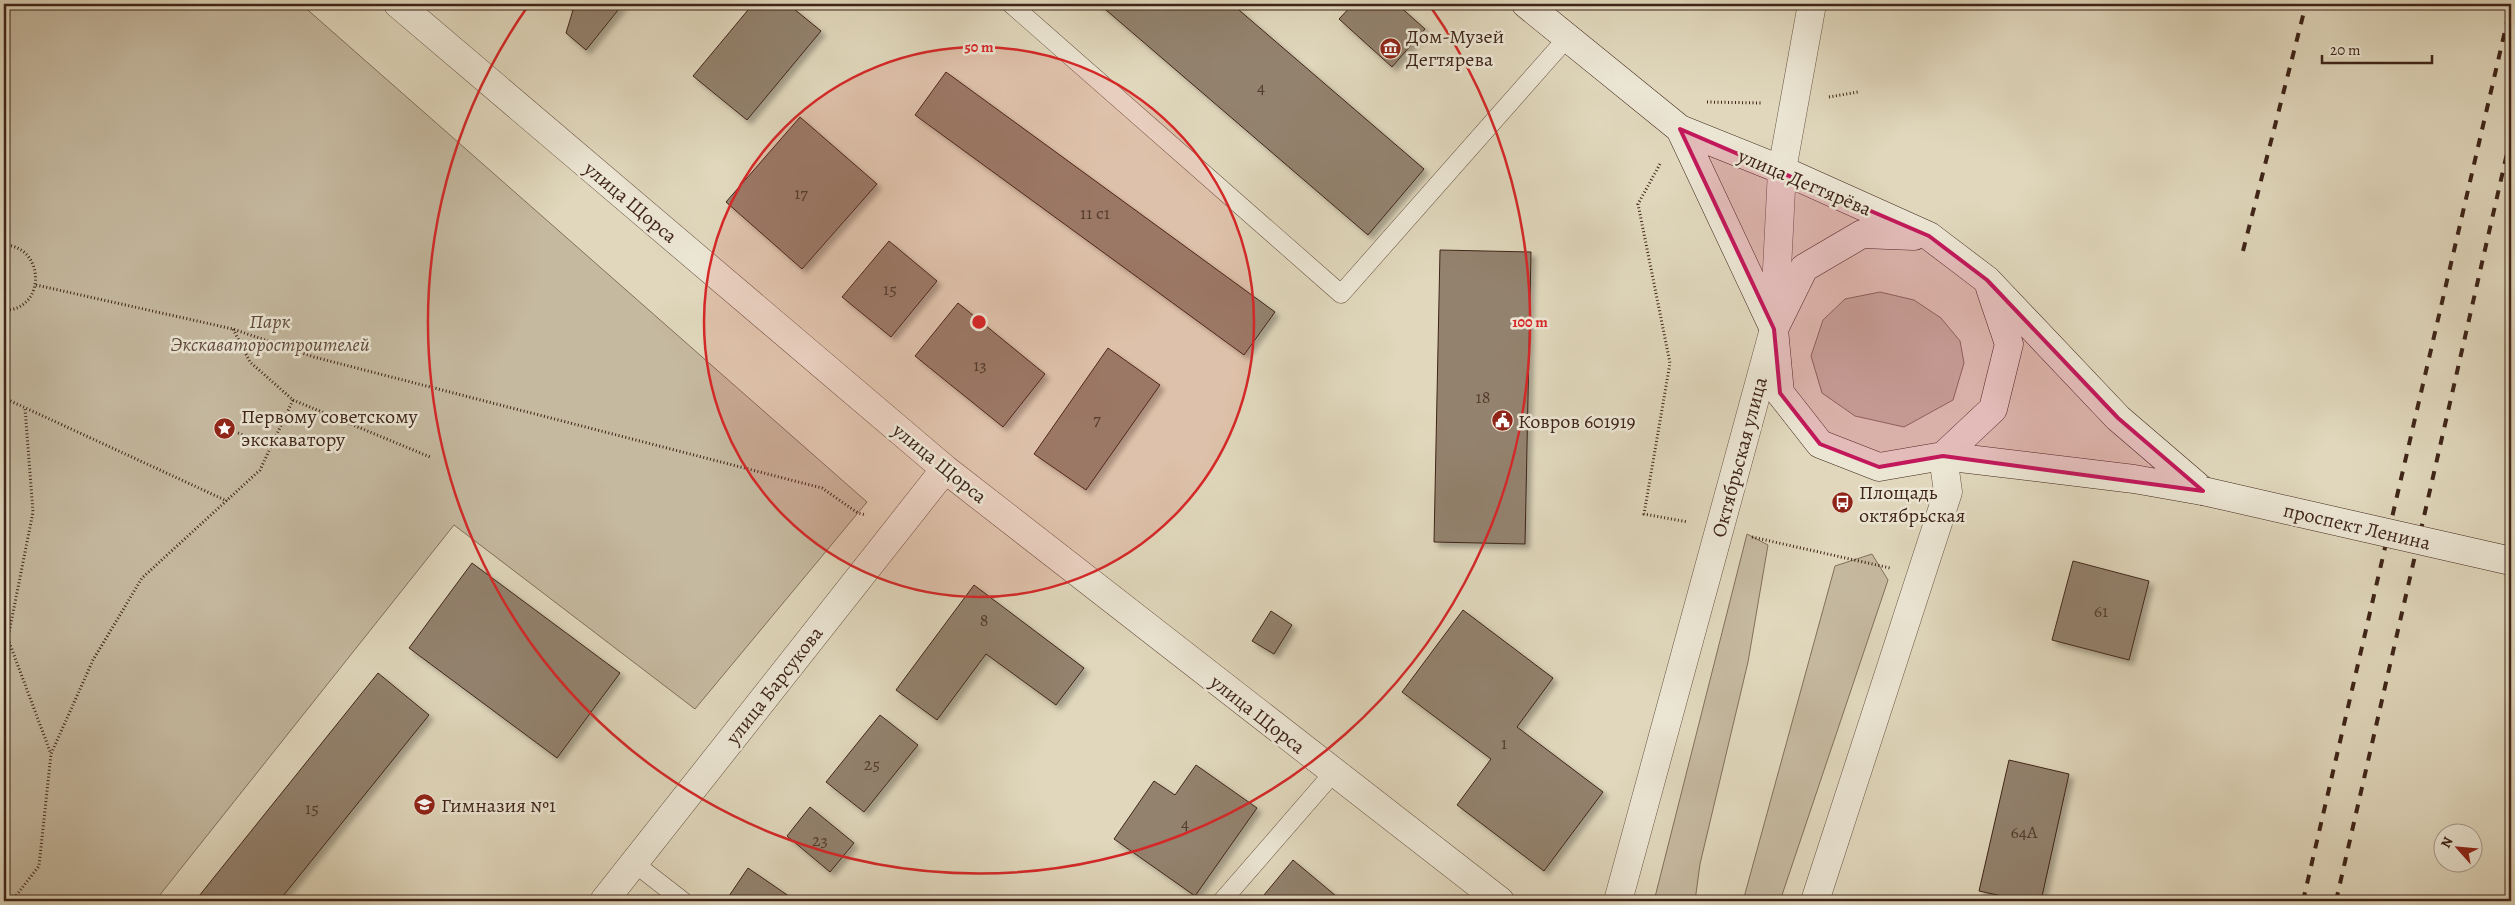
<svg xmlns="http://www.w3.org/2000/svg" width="2515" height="905" font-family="Alegreya,serif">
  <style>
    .green { fill: #c5b9a0; stroke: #826f5c }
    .building { fill: #93826e; stroke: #3f2519; filter: url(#shadow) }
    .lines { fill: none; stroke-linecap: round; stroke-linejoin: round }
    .lane-casing { stroke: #675242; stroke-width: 19 }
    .street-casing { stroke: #675242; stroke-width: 29 }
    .secondary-casing { stroke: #3f2519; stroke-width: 29 }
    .path { stroke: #3f2519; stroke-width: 3; stroke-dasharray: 1 2.5; stroke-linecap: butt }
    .lane { stroke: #ebe5d3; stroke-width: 18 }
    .street { stroke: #ebe5d3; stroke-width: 28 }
    .secondary { stroke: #ebe5d3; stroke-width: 28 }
    .rail { stroke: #3f2519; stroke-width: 4; stroke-dasharray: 9 9; stroke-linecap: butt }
    .secondary-bridge-casing { stroke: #3f2519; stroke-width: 29; stroke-linecap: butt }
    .secondary-bridge { stroke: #ebe5d3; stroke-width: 28 }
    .marked { fill: #c2185b; fill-opacity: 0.2; stroke: #c2185b; stroke-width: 4; stroke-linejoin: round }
    .ring { fill: none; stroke: #d62828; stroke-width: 2.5 }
    .labels { text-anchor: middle; stroke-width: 5; stroke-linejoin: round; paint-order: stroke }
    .number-label { font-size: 18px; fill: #543c2e }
    .poi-label { font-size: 20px; fill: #3f2519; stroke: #ebe5d3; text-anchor: start }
    .street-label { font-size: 20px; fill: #3f2519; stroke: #ebe5d3 }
    .park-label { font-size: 20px; font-style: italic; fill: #604a3b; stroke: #ebe5d3 }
    .centre { fill: #d62828; stroke: #ebe5d3; stroke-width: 2.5 }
    .ring-label { font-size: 15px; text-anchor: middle; font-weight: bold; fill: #d62828; stroke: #ebe5d3; stroke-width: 5; stroke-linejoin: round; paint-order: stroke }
  </style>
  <defs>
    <filter id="shadow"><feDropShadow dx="4.5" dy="4.5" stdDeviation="2.5" flood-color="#0004"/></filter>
  </defs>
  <rect width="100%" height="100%" fill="#e0d7bc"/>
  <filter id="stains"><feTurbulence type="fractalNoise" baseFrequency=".004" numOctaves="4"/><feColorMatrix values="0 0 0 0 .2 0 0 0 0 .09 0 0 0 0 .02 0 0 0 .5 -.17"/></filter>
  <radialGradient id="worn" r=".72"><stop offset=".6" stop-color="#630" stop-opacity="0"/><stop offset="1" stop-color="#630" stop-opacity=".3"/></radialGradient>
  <path class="green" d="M4,4H301L867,502L695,709L454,525L155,901H4Z
    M1880,292L1914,300L1941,318L1960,341L1964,363L1953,400L1904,427L1855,416L1822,393L1811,356L1823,320L1845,299Z
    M1747,534L1768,545L1748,662L1700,864L1695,901H1654Z
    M1872,554L1888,580L1780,901H1743L1835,566Z"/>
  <path class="building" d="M566,4H623L586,50L566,33L573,10Z
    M753,4H788L821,31L747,120L693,76Z
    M1099,4H1232L1424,169L1368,235Z
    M1353,4H1397L1425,29L1392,67L1339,19Z
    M946,72L1275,312L1244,355L915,115Z
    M800,117L877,184L802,269L726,202Z
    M889,241L937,281L891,337L842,297Z
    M1440,250L1531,252L1525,544L1434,542Z
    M958,303L1045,374L1003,427L915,356Z
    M1108,348L1160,385L1086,490L1034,454Z
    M2073,561L2149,581L2129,660L2052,640Z
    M472,563L620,673L557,758L409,648Z
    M974,585L1084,668L1056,705L986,654L937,720L896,690Z
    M1463,610L1553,678L1517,727L1603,792L1544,871L1457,805L1491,759L1402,692Z
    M1271,611L1292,625L1274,654L1252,641Z
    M378,673L429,715L279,901H195Z
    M880,715L918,745L864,812L826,782Z
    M2009,760L2069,774L2041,901H2025L1979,891Z
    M1196,765L1257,808L1195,896L1114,839L1154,781L1175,795Z
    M810,807L854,843L830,872L787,836Z
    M1293,860L1342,901H1259Z
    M748,868L796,901H736L729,896Z"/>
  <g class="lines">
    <defs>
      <path id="lane" d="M1011,4L1341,294L1567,38
        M634,863L683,901
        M1222,901L1334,772"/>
      <path id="street" d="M398,4L945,469L1500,901
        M604,901L945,469
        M1618,901L1774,329L1782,170L1812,4
        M1815,901L1948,492L1943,456"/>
      <path id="secondary" d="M1526,4L1680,129L1782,170L1929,236L1987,280L2118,418L2203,491
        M1680,129L1774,329
        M1914,236L1862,234L1804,268L1774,329L1780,393L1820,444L1879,467L1943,456L1993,409L2009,344L1990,288
        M1943,456L2134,479L2202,491"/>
    </defs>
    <use href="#lane" class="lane-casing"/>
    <use href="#street" class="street-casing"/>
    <use href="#secondary" class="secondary-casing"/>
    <path class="path" d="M1829,97L1858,92
      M1707,102L1761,103
      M1660,164L1638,204L1670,363L1644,514L1688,522
      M4,245C46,246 46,311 4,310
      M36,285L233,329L314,357L822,488L858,513L866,515
      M4,398L227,501
      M293,400L430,457
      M238,433L271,447
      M1752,537L1890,568
      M8,639L51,754
      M4,648L8,638L33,512L25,408
      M12,901L39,866L51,754L93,660L142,578L260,470L293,400L250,362L233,329"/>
    <use href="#lane" class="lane"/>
    <use href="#street" class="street"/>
    <use href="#secondary" class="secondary"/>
    <path class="rail" d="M2243,251L2306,4
      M2303,901L2511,5
      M2336,901L2511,136"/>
    <defs>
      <path id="secondary-bridge" d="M2203,491L2511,561"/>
    </defs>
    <use href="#secondary-bridge" class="secondary-bridge-casing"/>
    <use href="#secondary-bridge" class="secondary-bridge"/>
  </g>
  <path class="marked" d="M1680,129L1929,236L1987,280L2118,418L2203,491L1943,456L1879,467L1820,444L1780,393L1774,329Z"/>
  <circle cx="979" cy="322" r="275" fill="#d62828" fill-opacity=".12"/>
  <g class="ring">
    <circle cx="979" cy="322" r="275"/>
    <path d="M1430 6A551 551 0 1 1 528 6"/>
  </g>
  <defs>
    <symbol id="museum-disc" viewBox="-11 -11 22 22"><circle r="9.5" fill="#8f2418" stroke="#ebe5d3"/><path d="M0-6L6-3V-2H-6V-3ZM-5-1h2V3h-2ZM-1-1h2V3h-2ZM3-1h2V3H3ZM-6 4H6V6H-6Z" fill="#fff"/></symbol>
    <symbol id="civic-disc" viewBox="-11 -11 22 22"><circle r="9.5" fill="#8f2418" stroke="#ebe5d3"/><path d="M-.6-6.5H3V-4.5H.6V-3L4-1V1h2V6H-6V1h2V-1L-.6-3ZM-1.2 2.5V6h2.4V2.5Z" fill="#fff"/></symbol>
    <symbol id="sight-disc" viewBox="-11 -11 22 22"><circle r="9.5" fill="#8f2418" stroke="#ebe5d3"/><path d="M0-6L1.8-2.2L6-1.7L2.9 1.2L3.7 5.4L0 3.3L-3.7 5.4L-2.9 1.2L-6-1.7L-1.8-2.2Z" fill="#fff"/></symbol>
    <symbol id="bus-disc" viewBox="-11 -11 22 22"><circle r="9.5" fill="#8f2418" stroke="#ebe5d3"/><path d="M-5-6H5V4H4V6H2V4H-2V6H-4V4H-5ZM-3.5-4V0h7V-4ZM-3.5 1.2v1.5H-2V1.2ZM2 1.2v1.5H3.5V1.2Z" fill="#fff"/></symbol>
    <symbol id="school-disc" viewBox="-11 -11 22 22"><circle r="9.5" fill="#8f2418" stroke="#ebe5d3"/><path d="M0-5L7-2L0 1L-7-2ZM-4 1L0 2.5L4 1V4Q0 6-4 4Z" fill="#fff"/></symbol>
  </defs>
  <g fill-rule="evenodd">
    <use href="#museum-disc" x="1378" y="36" width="25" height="25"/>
    <use href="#civic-disc" x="1490" y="408" width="25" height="25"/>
    <use href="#sight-disc" x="212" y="416" width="25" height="25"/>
    <use href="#bus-disc" x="1830" y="490" width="25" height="25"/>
    <use href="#school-disc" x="412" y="792" width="25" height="25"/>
  </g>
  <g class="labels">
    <g class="number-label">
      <text x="1261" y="93">4</text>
      <text x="801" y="199">17</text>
      <text x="1095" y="219">11 с1</text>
      <text x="890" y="295">15</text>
      <text x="980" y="371">13</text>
      <text x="1483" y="403">18</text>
      <text x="1097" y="425">7</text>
      <text x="2101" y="617">61</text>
      <text x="984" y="626">8</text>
      <text x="1504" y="749">1</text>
      <text x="872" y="770">25</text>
      <text x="312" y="814">15</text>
      <text x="1185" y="829">4</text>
      <text x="2024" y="838">64А</text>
      <text x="820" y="846">23</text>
    </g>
    <g class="poi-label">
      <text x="1406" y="43">Дом-Музей<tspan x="1406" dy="23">Дегтярева</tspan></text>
      <text x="241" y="423">Первому советскому<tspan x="241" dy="23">экскаватору</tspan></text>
      <text x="1518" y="428">Ковров 601919</text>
      <text x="1859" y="499">Площадь<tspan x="1859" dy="23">октябрьская</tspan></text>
      <text x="441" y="812">Гимназия №1</text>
    </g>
    <g class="street-label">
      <text transform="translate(1805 182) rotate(23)" y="7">улица Дегтярёва</text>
      <text transform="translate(631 202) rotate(40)" y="7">улица Щорса</text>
      <text transform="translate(1739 457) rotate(-75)" y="7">Октябрьская улица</text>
      <text transform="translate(940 463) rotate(39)" y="7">улица Щорса</text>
      <text transform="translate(2357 526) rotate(13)" y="7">проспект Ленина</text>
      <text transform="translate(774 685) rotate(-52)" y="7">улица Барсукова</text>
      <text transform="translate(1258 714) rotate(38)" y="7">улица Щорса</text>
    </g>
    <g class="park-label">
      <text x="270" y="328">Парк<tspan x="270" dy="23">Экскаваторостроителей</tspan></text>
    </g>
  </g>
  <circle cx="979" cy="322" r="8" class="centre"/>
  <g class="ring-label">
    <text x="979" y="52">50 m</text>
    <text x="1530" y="327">100 m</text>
  </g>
  <rect width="2515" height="905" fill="none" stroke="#e0d7bc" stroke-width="20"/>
  <rect x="5" y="5" width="2505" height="895" fill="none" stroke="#3f2519" stroke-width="2.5"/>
  <rect x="10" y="10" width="2495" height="885" fill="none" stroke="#3f2519"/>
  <g transform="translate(2458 848) rotate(297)"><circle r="24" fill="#ebe5d3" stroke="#a69889"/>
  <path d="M0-4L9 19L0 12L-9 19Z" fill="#8f2418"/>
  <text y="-8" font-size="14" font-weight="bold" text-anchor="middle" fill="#3f2519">N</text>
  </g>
  <path d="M2322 55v8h110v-8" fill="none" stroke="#3f2519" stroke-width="2.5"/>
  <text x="2330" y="55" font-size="15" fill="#3f2519" stroke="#ebe5d3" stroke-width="4" paint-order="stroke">20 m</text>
  <rect width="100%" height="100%" filter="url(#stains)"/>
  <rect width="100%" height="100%" fill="url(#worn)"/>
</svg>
